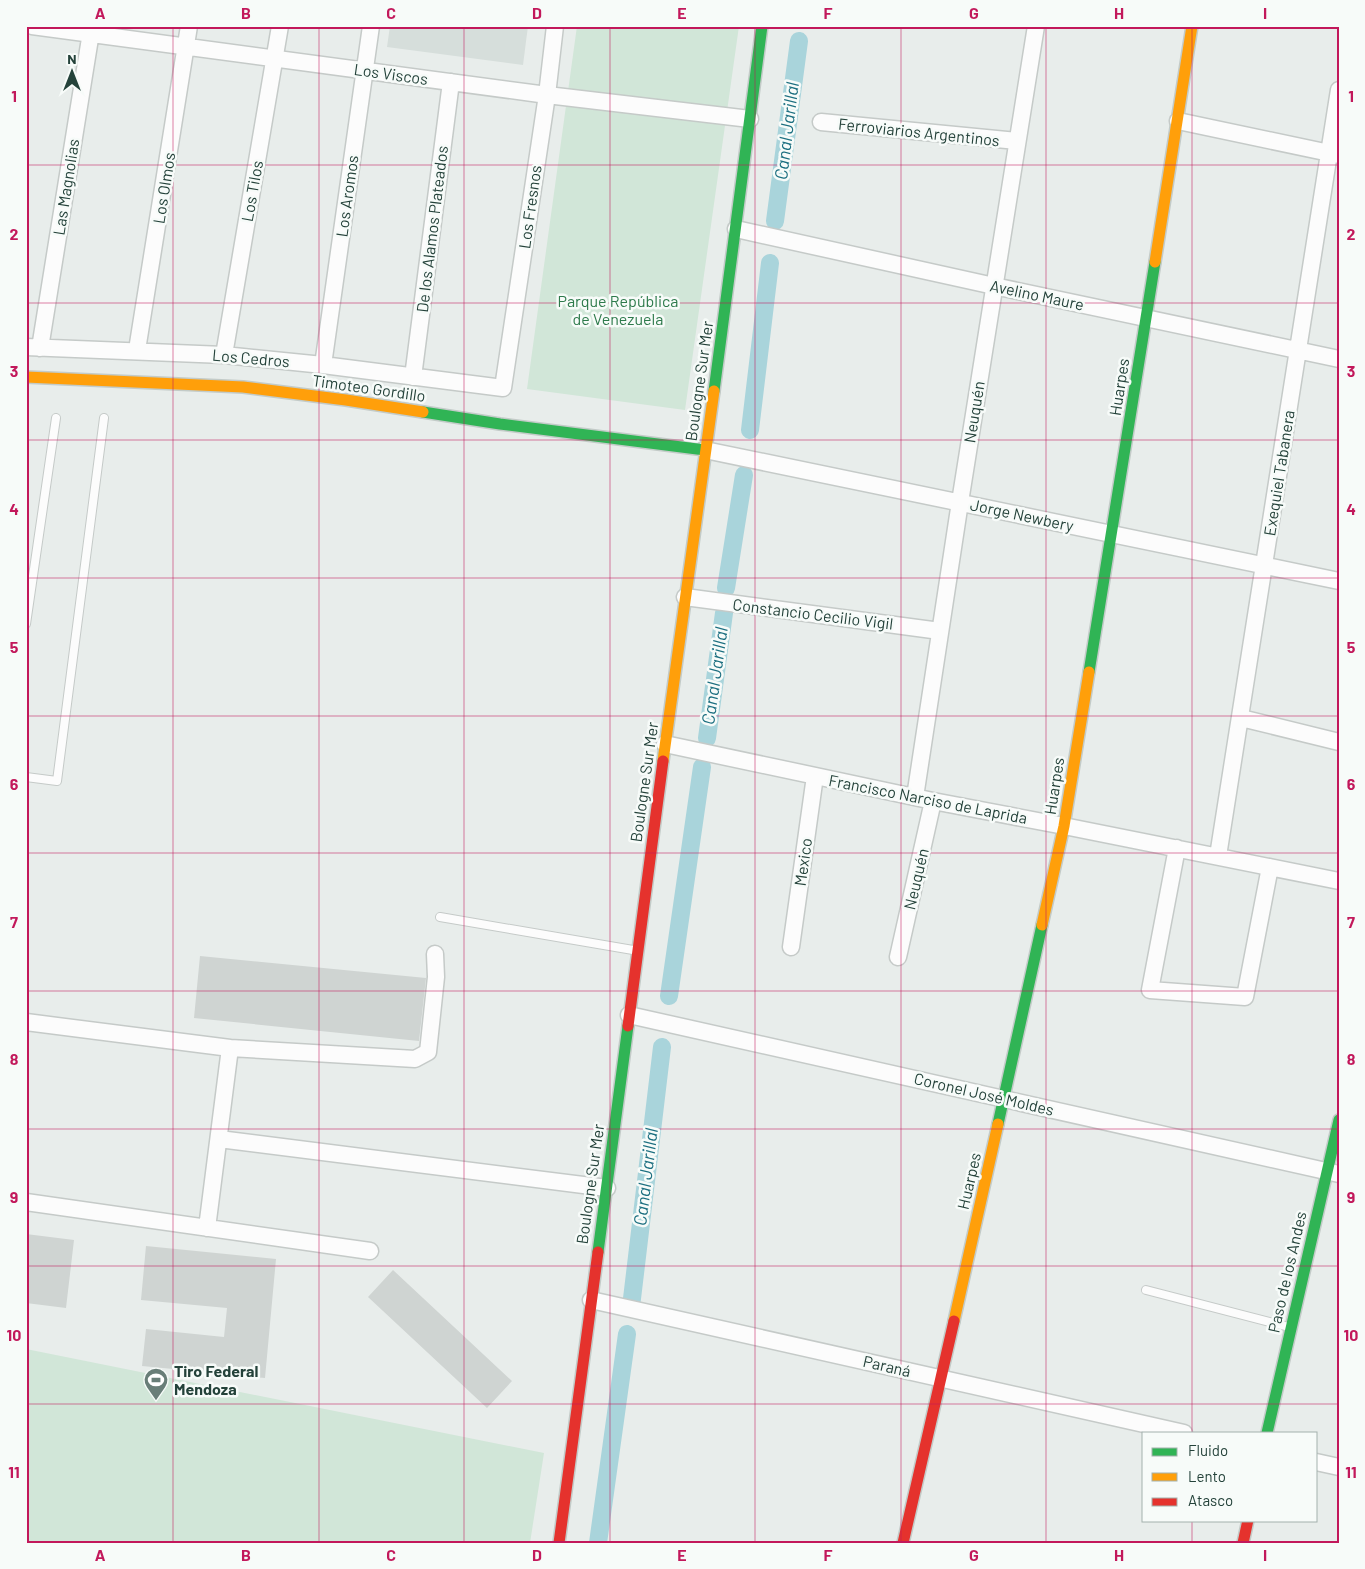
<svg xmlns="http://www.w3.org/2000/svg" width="1365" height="1569" font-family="Barlow,sans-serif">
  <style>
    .built { fill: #d6dedb }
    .green { fill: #d1e6d8 }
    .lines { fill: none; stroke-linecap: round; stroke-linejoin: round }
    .canal { stroke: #a9d4db; stroke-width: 18 }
    .building { fill: #cfd4d2 }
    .lane-casing { stroke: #c5cac8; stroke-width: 10 }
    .street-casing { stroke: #c5cac8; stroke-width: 19 }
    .fast-casing { stroke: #c3cbc8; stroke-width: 14 }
    .slow-casing { stroke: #c3cbc8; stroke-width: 14 }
    .jam-casing { stroke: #c3cbc8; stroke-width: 14 }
    .lane { stroke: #fcfcfc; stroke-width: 8 }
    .street { stroke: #fcfcfc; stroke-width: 16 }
    .fast { stroke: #30b455; stroke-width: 11 }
    .slow { stroke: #ff9f0a; stroke-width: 11 }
    .jam { stroke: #e5322d; stroke-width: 11 }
    .grid { fill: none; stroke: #c2185b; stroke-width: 1; stroke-opacity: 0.55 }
    .labels { text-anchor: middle; stroke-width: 5; stroke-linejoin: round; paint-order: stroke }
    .street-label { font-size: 16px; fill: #24423a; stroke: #f7fbf9 }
    .park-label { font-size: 16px; fill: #2d7a4b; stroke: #f7fbf9 }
    .poi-label { font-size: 16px; font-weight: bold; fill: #24423a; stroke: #f7fbf9; text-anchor: start }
    .water-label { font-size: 18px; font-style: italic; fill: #1c6f80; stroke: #f7fbf9 }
    .neatline { fill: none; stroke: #c2185b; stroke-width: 2 }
    .grid-label { font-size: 16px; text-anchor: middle; font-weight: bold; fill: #c2185b }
  </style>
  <rect width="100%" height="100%" fill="#e8edeb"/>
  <path class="built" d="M390,26H528L523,65L387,47Z"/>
  <path class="green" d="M577,26H739L685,410L527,389Z
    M26,1349L544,1453L530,1543H26Z"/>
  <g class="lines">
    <path class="canal" d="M775,221L799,41
      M750,430L770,263
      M726,588L744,475
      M707,738L724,613
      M669,996L702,767
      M631,1307L662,1047
      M598,1543L627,1334"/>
  </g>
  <path class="building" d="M200,956L426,978L419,1041L194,1018Z
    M26,1234L74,1240L66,1308L26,1303Z
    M146,1246L276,1259L265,1378L142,1366L146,1329L224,1337L227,1308L141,1300Z
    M393,1270L512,1381L487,1408L368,1297Z"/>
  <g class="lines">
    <defs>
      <path id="lane" d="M26,624L56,418
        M26,777L57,781L104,418
        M440,917L633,950
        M1146,1290L1289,1327"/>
      <path id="street" d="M32,26L547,95L750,119
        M1178,121L1339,155
        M821,122L1017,141
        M736,229L994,286L1339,359
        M26,347L224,355L323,365L503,388L547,95L555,26
        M40,348L92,26
        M137,350L189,26
        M224,355L280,26
        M323,365L371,26
        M413,377L451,82
        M705,450L1339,581
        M685,597L940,631
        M1241,718L1339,742
        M665,744L933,801L1064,826L1339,881
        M915,797L960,502L1036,26
        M1177,848L1150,990L1245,997L1270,867
        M1218,856L1339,90
        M791,947L815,776
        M898,957L933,801
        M629,1015L1339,1174
        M26,1022L230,1048L415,1059L428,1052L436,977L435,954
        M219,1139L607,1188
        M26,1202L370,1251
        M207,1228L230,1048
        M591,1300L1184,1433
        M1316,1462L1339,1467"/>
      <path id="fast" d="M714,391L762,26
        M423,412L500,424L705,450
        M1089,672L1155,262
        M998,1124L1042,925
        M598,1252L628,1026
        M1267,1433L1339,1120"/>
      <path id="slow" d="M1155,262L1192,26
        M26,377L243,387L346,400L423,412
        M663,761L714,391
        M1042,925L1064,826L1089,672
        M954,1321L998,1124"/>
      <path id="jam" d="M628,1026L663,761
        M559,1543L598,1252
        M903,1543L954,1321
        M1243,1543L1248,1520"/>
    </defs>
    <use href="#lane" class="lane-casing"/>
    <use href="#street" class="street-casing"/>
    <use href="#fast" class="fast-casing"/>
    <use href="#slow" class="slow-casing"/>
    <use href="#jam" class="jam-casing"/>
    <use href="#lane" class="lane"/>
    <use href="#street" class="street"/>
    <use href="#fast" class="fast"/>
    <use href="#slow" class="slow"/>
    <use href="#jam" class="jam"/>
  </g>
  <path class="grid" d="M173,26V1543M319,26V1543M464,26V1543M610,26V1543M755,26V1543M901,26V1543M1046,26V1543M1192,26V1433M26,165H1339M26,303H1339M26,440H1339M26,578H1339M26,716H1339M26,853H1339M26,991H1339M26,1129H1339M26,1266H1339M26,1404H1339M1192,1520V1543"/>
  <defs>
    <symbol id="stadium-pin" viewBox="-11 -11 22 30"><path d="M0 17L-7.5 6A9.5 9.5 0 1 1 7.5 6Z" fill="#697e78" stroke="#f7fbf9"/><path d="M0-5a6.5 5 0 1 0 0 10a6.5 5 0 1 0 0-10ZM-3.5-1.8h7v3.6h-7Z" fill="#fff"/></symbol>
  </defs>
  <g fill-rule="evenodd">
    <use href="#stadium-pin" x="142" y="1366" width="28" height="38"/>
  </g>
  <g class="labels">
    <g class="street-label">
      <text transform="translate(391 74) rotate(8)" y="6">Los Viscos</text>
      <text transform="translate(919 132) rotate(6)" y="6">Ferroviarios Argentinos</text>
      <text transform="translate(66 187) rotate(-81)" y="6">Las Magnolias</text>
      <text transform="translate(164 188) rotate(-81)" y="6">Los Olmos</text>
      <text transform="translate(252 191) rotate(-80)" y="6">Los Tilos</text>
      <text transform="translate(347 196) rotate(-82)" y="6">Los Aromos</text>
      <text transform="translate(530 207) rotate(-82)" y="6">Los Fresnos</text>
      <text transform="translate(432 229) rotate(-83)" y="6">De los Alamos Plateados</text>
      <text transform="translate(1037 295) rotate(12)" y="6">Avelino Maure</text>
      <text transform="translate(251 358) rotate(5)" y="6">Los Cedros</text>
      <text transform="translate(699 381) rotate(-82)" y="6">Boulogne Sur Mer</text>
      <text transform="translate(1119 387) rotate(-81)" y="6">Huarpes</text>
      <text transform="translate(369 388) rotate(8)" y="6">Timoteo Gordillo</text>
      <text transform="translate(974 412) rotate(-81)" y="6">Neuquén</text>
      <text transform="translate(1279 473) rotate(-81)" y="6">Exequiel Tabanera</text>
      <text transform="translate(1022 515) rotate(12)" y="6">Jorge Newbery</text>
      <text transform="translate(813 614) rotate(7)" y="6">Constancio Cecilio Vigil</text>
      <text transform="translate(644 782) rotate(-82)" y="6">Boulogne Sur Mer</text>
      <text transform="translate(1054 786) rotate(-81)" y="6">Huarpes</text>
      <text transform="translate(928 799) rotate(11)" y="6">Francisco Narciso de Laprida</text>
      <text transform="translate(803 862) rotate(-82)" y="6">Mexico</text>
      <text transform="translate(916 879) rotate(-77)" y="6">Neuquén</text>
      <text transform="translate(984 1094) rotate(13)" y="6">Coronel José Moldes</text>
      <text transform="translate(969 1181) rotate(-77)" y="6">Huarpes</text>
      <text transform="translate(590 1184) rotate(-82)" y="6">Boulogne Sur Mer</text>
      <text transform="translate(1287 1272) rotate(-77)" y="6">Paso de los Andes</text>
      <text transform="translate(887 1366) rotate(13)" y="6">Paraná</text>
    </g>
    <g class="park-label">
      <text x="618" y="307">Parque República<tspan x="618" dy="18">de Venezuela</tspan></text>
    </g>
    <g class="poi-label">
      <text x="174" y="1377">Tiro Federal<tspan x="174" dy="18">Mendoza</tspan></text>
    </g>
    <g class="water-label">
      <text transform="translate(787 131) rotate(-83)" y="6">Canal Jarillal</text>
      <text transform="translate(715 676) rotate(-82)" y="6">Canal Jarillal</text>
      <text transform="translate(646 1177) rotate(-83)" y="6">Canal Jarillal</text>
    </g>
  </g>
  <rect width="1365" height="1569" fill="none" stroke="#f7fbf9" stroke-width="55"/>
  <rect x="1142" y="1432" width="175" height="90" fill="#f7fbf9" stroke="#a3b1ad"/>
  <rect x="1152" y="1448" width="25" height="8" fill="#30b455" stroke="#a3b1ad"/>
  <text x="1188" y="1456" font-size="15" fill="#24423a">Fluido</text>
  <rect x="1152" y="1473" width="25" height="8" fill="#ff9f0a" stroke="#a3b1ad"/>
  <text x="1188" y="1482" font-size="15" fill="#24423a">Lento</text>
  <rect x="1152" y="1498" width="25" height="8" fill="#e5322d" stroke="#a3b1ad"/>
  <text x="1188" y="1506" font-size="15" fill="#24423a">Atasco</text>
  <g transform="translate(72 72)" stroke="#f7fbf9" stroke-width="4" paint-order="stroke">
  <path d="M0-4L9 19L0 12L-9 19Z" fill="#24423a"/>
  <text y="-8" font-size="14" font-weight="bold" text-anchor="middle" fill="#24423a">N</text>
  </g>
  <rect x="28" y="28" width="1310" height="1514" class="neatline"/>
  <g class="grid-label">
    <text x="100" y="19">A</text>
    <text x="246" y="19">B</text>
    <text x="391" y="19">C</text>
    <text x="537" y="19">D</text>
    <text x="682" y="19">E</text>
    <text x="828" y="19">F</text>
    <text x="974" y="19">G</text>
    <text x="1119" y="19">H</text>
    <text x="1265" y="19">I</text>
    <text x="14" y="102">1</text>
    <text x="1351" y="102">1</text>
    <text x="14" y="240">2</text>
    <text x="1351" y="240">2</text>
    <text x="14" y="377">3</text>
    <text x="1351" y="377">3</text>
    <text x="14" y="515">4</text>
    <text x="1351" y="515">4</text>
    <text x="14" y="653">5</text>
    <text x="1351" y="653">5</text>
    <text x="14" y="790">6</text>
    <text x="1351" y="790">6</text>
    <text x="14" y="928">7</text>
    <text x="1351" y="928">7</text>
    <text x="14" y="1065">8</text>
    <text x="1351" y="1065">8</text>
    <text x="14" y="1203">9</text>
    <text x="1351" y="1203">9</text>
    <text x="14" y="1341">10</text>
    <text x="1351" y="1341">10</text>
    <text x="14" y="1478">11</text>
    <text x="1351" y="1478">11</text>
    <text x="100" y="1561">A</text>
    <text x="246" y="1561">B</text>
    <text x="391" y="1561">C</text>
    <text x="537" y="1561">D</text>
    <text x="682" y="1561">E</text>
    <text x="828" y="1561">F</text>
    <text x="974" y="1561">G</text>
    <text x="1119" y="1561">H</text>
    <text x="1265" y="1561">I</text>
  </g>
</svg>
